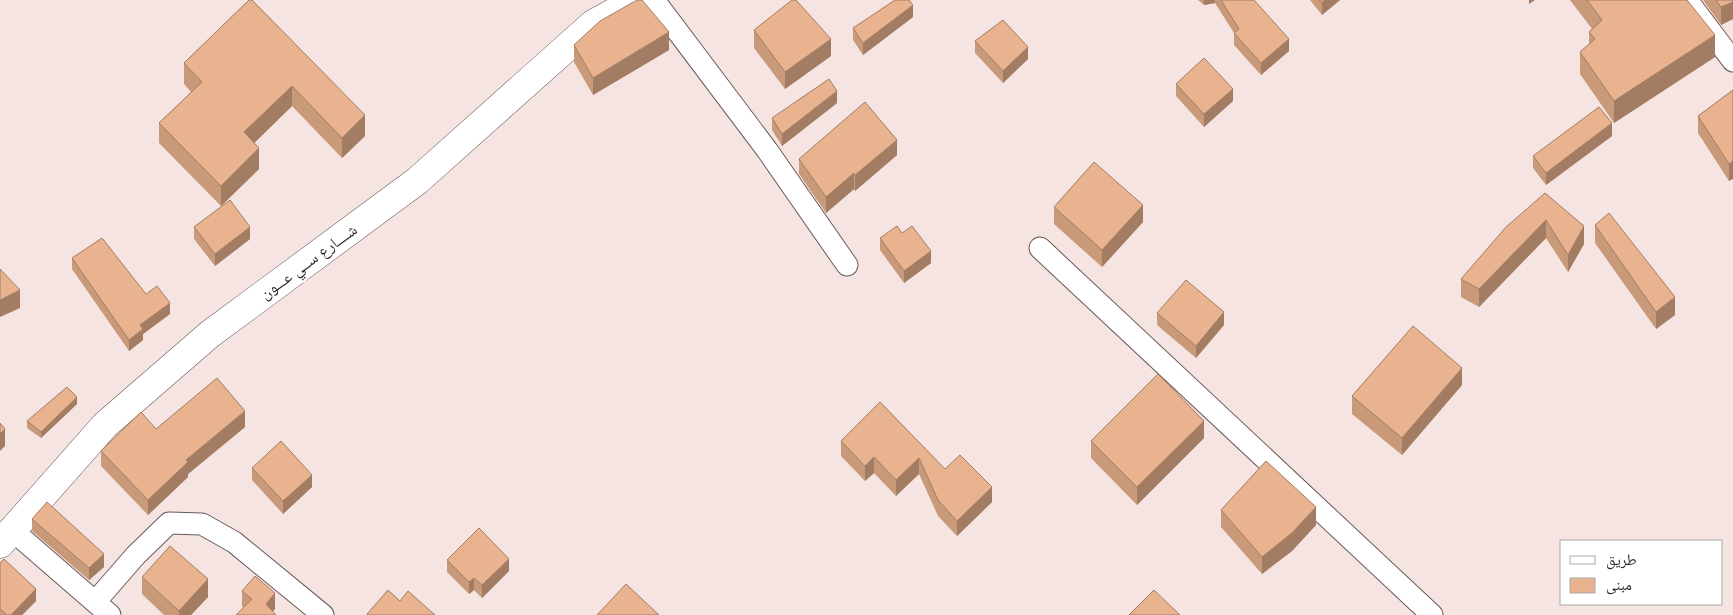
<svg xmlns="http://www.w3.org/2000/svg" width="1733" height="615" font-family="'Space Grotesk','Noto Naskh Arabic',sans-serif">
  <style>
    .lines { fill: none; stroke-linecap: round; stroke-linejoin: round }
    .minor-casing { stroke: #6a5b59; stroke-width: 23 }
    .tertiary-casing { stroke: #6a5b59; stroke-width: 29 }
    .minor { stroke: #fff; stroke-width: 21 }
    .tertiary { stroke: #fff; stroke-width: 28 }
    .wall { fill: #c89a7a }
    .shaded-wall { fill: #a27d63 }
    .building { fill: #e8b38e; stroke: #a27d63 }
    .labels { text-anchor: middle; stroke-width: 4.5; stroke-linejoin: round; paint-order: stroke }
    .street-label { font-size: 16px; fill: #302928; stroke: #fff }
  </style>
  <rect width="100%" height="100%" fill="#f5e4e1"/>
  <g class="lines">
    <defs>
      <path id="minor" d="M654,0L767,150L847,265
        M1687,0L1733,61
        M1040,248L1432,615
        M12,530L110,615
        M95,602L136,555L169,523L202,524L234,542L323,615"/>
      <path id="tertiary" d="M0,544L105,425L210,334L417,181L593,24L636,0"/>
    </defs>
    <use href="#minor" class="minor-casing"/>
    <use href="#tertiary" class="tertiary-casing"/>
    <use href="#minor" class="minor"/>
    <use href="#tertiary" class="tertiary"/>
  </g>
  <path class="wall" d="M249,0L365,136L342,158L292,106L254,143L259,169L221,206L159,143V123L191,92L184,84V63Z
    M1198,0H1254L1289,51L1261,75L1234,45V33L1215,3L1204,5Z
    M1310,0H1340L1322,15Z
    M1570,0H1687L1715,57L1614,123L1580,74V52L1589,44V32L1592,29Z
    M1703,0H1733V19L1721,25Z
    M913,17L863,55L853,40V28Z
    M754,30L831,56L785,89L754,48Z
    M975,41L1028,59L1003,83L975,53Z
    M574,45L669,50L593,95L574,62Z
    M1176,84L1233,101L1204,127L1176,96Z
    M1733,90L1729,181L1698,133V116Z
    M837,103L782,146L772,130V118Z
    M1612,136L1546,185L1533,168V156Z
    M897,155L855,191L854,189L826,213L799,174V159Z
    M1545,193L1584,244L1568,272L1546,238L1479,307L1461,297V279Z
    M1054,207L1143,222L1102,267L1054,224Z
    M1595,225L1675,315L1656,329L1595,243Z
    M194,227L250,239L215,266L194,239Z
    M880,238L931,263L904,283L880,250Z
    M72,258L146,294L170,314L143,334V340L129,351L72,269Z
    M1157,313L1224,325L1196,358L1157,325Z
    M1462,385L1402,455L1352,414V396Z
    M880,402L945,469L992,502L957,536L938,516L919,474L896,496L874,473L865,481L841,456V441Z
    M77,404L41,438L27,428V421Z
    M245,427L188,474V477L148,515L101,466V451L156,429Z
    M1204,438L1137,505L1091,458V441Z
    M252,468L312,487L283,514L252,480Z
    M1221,510L1316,525L1292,551L1262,574L1221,527Z
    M32,519L104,567L89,580L32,531Z
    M447,560L509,571L482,598L474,590L469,594L447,572Z
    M0,563L36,601L22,615H0Z
    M142,577L208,597L191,615H164L142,594Z
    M242,591L275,609L273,611L243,608L242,606Z"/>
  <path class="shaded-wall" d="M1204,0H1215V3L1204,5Z
    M1325,0H1340L1322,15V3Z
    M1529,0H1535L1529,4Z
    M1733,2V19L1721,25V7Z
    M913,5V17L863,55V43Z
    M669,32V50L593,95V78Z
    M1715,35V57L1614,123V101Z
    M831,39V56L785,89V72Z
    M1289,39V51L1261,75V63Z
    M1028,47V59L1003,83V71Z
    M292,86V106L244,153V132Z
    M1233,89V101L1204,127V114Z
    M837,91V103L782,146V134Z
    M365,115V136L342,158V138Z
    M1612,123V136L1546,185V173Z
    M897,140V155L855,191V175Z
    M259,148V169L221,206V186Z
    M1733,161V179L1729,181V164Z
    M854,173V189L826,213V197Z
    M1143,205V222L1102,267V250Z
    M1546,220V238L1479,307V289Z
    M1584,226V244L1568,272V255Z
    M250,227V239L215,266V254Z
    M931,251V263L904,283V271Z
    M20,290V308L0,317V300Z
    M1675,297V315L1656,329V312Z
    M170,303V314L143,334V340L129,351V340L140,325Z
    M1224,312V325L1196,358V346Z
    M1462,368V385L1402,455V438Z
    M77,397V404L41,438V432Z
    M245,411V427L188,474V477L148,515V500L186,460Z
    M1204,421V438L1137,505V487Z
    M5,429V446L0,451V434Z
    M874,457V473L865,481V466Z
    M919,458V474L896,496V480Z
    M312,475V487L283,514V501Z
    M992,487V502L957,536V521Z
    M1316,507V525L1292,551L1262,574V557Z
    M104,554V567L89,580V568Z
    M509,559V571L482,598V585Z
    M474,578V590L469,594V582Z
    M208,579V597L191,615H179V611Z
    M36,589V601L22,615H11Z
    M275,593V609L270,615L266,604Z"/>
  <path class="building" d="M249,0H252L365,115L342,138L292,86L244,132L259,148L221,186L159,123L202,82L184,63Z
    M637,0H642L669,32L593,78L574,45L600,21Z
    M792,0H796L831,39L785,72L754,30Z
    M895,0H909L913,5L863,43L853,28Z
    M1221,0H1254L1289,39L1261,63L1234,33L1239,29Z
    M1319,0H1325L1322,3Z
    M1587,0H1687L1715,35L1614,101L1580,52L1595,39L1589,32L1602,20Z
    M1716,0H1733V2L1721,7Z
    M1003,20L1028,47L1003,71L975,41Z
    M1204,58L1233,89L1204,114L1176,84Z
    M829,79L837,91L782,134L772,118Z
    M1733,90V161L1729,164L1698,116Z
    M865,102L897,140L855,175L854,173L826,197L799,159Z
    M1599,107L1612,123L1546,173L1533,156Z
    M1094,162L1143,205L1102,250L1054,207Z
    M1545,193L1584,226L1568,255L1546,220L1479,289L1461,279L1506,227Z
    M230,200L250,227L215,254L194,227Z
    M1609,213L1675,297L1656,312L1595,225Z
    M897,226L902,233L912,226L931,251L904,271L880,238Z
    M102,238L146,294L157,286L170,303L140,325L143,329L129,340L72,258Z
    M0,269L20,290L0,300Z
    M1186,280L1224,312L1196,346L1157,313Z
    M1413,326L1462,368L1402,438L1352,396Z
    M1158,374L1204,421L1137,487L1091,441Z
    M217,378L245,411L186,460L188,462L148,500L101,451L141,412L156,429Z
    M67,387L77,397L41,432L27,421Z
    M880,402L945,469L960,455L992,487L957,521L938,500L919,458L896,480L874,457L865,466L841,441Z
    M0,423L5,429L0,434Z
    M281,441L312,475L283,501L252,468Z
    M1266,461L1316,507L1292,533L1262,557L1221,510Z
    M47,502L104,554L89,568L32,519Z
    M479,528L509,559L482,585L474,578L469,582L447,560Z
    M170,546L208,579L179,611L142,577Z
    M4,559L36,589L11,615H7L0,609V563Z
    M255,576L275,593L266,604L276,615H236L252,599L242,591Z
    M626,584L659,615H597Z
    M388,590L400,601L408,591L435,615H368L367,614Z
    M1154,590L1180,615H1129Z"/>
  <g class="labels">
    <g class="street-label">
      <text transform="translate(308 261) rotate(-36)" y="6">شــــارع ســي عـــون</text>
    </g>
  </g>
  <rect x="1560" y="540" width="162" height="65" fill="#ffffff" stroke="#aca9a9"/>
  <rect x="1570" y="556" width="25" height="8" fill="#ffffff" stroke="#aca9a9"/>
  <text x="1606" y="565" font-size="15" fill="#302928">طريق</text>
  <rect x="1570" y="578" width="25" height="15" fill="#e8b38e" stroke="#aca9a9"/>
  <text x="1606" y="590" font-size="15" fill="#302928">مبنى</text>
</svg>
